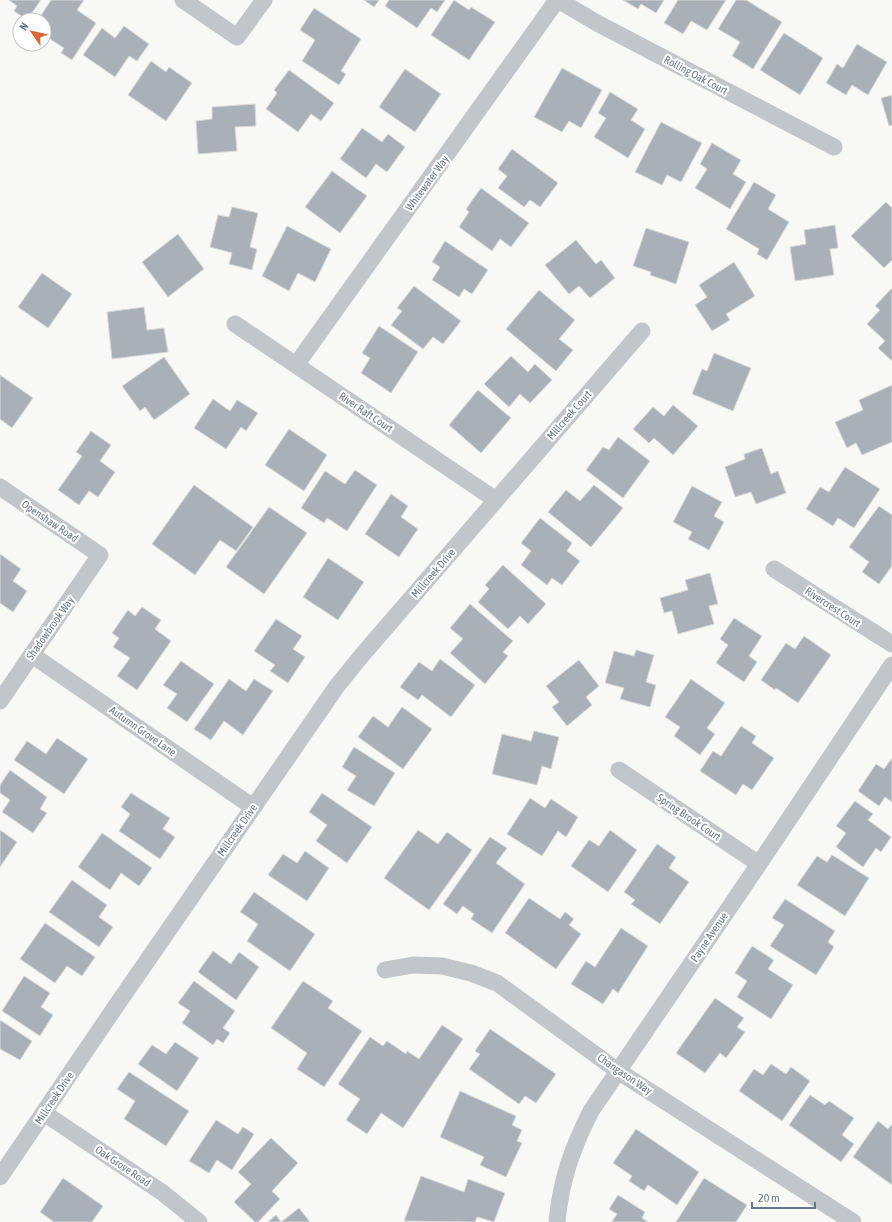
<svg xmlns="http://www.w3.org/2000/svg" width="892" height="1222" font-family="'Asap Condensed',sans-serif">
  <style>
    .building { fill: #a9b0b7; stroke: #dadad8 }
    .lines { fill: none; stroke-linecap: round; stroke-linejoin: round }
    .street { stroke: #c2c5c9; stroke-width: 17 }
    .labels { text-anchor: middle; stroke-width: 4; stroke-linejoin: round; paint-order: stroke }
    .street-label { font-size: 11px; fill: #697786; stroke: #fff }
  </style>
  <rect width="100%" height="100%" fill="#f8f8f6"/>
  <path class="building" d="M9,0H41L27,20L14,11L17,6Z
    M51,0H84L77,10L96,23L72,60L61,53L64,48L44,35V20H38Z
    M364,0H379L374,7Z
    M389,0H445L437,12L431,8L417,28L385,6Z
    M454,0L469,10L471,7L495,22L469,60L431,35Z
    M623,0H664L656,13L641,4L638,9Z
    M678,0H726L707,30L691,21L683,34L664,23Z
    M736,0H746L782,22L753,69L732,56L740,42L718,29Z
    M314,8L361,39L341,71L346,74L339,85L302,61L315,40L300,30Z
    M124,26L149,44L137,61L129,56L115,77L83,55L102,28L115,38Z
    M784,33L823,58L800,95L760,70Z
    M857,44L887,62L868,95L852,85L846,95L826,83L837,64L843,68Z
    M151,61L166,72L169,67L192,83L166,121L128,95Z
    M562,68L602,90L581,128L569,121L562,132L534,117Z
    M405,69L441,94L415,132L379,107Z
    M289,70L334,103L321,121L311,114L298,132L266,109L277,93L274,90Z
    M610,92L638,109L631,120L645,129L628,158L594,137L606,118L598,113Z
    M892,95V125L889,126L881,98Z
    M255,104L256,126L235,127L237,151L198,154L196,121L212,119V107Z
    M661,122L702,143L681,182L667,175L662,185L635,172Z
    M362,128L382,142L388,134L405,147L387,172L376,164L366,178L340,159Z
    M712,143L741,160L733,174L746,182L730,209L695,188L707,169L700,164Z
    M512,149L558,183L540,207L530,200L524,207L498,188L507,176L498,169Z
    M332,171L367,196L340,233L305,207Z
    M754,182L776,195L768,209L789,222L767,260L757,254L759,249L726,229Z
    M481,188L529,223L511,247L500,239L492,251L459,227L469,212L466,209Z
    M886,202L892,208V260L884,268L851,236Z
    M232,207L258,213L250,247L257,249L252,270L229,264L232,253L210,247L218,215L229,217Z
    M835,225L838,248L830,249L834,275L795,281L790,247L806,244L804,230Z
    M287,226L331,249L315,282L298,273L289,291L262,276Z
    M646,228L689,242L676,284L650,275L651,272L633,266Z
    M178,234L204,269L168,297L142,262Z
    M576,240L596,264L601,260L615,278L590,298L579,286L569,294L545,265Z
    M445,241L488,270L472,294L464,289L459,297L432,280L440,267L432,262Z
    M734,262L755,296L726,314L730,320L712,331L695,305L707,297L699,285Z
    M42,273L72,294L48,328L18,307Z
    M414,286L461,321L443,344L433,337L423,349L391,325L402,311L397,308Z
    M892,288V361L878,348L885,341L867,324L880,310L875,306Z
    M539,290L575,320L559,339L573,350L556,371L506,329Z
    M144,307L147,330L164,328L168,352L112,359L107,312Z
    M379,326L418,352L391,393L361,373L370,358L362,353Z
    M714,353L751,368L733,411L692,394L702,369L707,371Z
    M511,356L528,372L535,364L552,380L530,403L520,394L509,407L484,384Z
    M164,357L190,394L154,420L145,407L140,411L122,386Z
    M0,375L33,398L12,428L0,419Z
    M892,385V442L862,455L856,443L847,448L835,422L863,410L859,400Z
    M478,390L511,418L481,453L449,425Z
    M213,399L230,411L237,400L258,413L246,431L241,427L226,449L194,428Z
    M673,405L698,426L673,455L654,438L649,443L633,429L653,407L664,416Z
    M289,429L327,455L304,491L265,465Z
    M91,431L111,445L100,461L115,472L98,497L89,491L79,505L58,490L82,456L76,452Z
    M618,437L650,461L623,498L586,470L603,447L609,450Z
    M762,448L771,474L778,471L786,493L756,504L751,492L735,497L725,467L745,459L744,454Z
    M845,467L880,489L854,528L838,518L833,526L806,509L820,487L829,492Z
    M355,470L377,485L347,531L327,518L324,523L301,508L325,471L345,484Z
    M194,485L253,527L236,551L220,540L195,575L152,544Z
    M594,485L623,508L591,547L548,512L566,490L580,501Z
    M692,486L722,502L714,516L724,522L709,550L688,539L692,532L673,522Z
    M391,494L408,506L401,517L418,529L399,557L365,534Z
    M879,506L892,515V566L879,584L862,572L869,562L849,547Z
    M269,507L307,533L264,594L226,567Z
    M540,518L572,543L567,551L580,561L562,585L552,578L547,585L521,565L531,551L521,543Z
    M0,554L21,569L13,581L27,591L13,612L0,603Z
    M328,558L364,582L338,620L303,597Z
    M503,565L546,604L528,624L520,616L508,629L478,602L489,589L485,585Z
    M710,573L718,604L709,606L714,624L678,634L672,611L664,613L660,598L688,590L685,580Z
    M470,604L513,641L503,652L508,656L485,684L450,653L463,639L450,628Z
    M142,607L161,620L155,629L171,641L137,690L117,676L130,658L113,647L119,638L112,633L128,610L135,616Z
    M734,618L762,636L749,656L757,662L744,682L716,663L728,645L720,639Z
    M276,619L302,636L293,649L305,657L288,683L270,671L275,665L254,651Z
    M804,636L831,655L798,703L776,688L775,690L761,680L786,643L795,649Z
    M636,650L654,655L646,682L656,685L650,707L620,699L624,688L605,683L614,651L634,656Z
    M440,659L475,685L451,717L422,695L418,700L400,687L419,662L432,671Z
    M579,660L599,686L586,697L592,705L567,726L552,707L559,702L546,686Z
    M181,661L214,684L187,722L167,708L177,694L163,685Z
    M229,679L246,691L254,679L273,691L243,735L224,721L211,740L194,729Z
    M691,679L725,703L707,728L715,734L700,755L674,736L680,727L665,717Z
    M402,707L432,729L403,769L358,737L373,716L388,727Z
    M741,726L756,736L752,743L774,758L752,790L743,784L736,795L700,771L713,751L721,756Z
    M534,731L559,737L551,769L542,766L537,785L492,774L502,734L531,741Z
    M57,738L88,759L64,794L14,760L27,741L46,754Z
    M354,747L395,773L374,806L347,790L356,776L342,767Z
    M892,758V802L885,797L879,806L858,791L876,764L884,769Z
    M10,770L47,797L40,809L47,813L33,833L2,812L10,800L0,793V785Z
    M131,793L170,818L163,829L175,837L160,859L119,831L130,814L121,807Z
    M322,793L372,827L347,863L316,841L327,825L309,812Z
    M530,798L545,808L551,799L578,817L566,837L558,831L542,856L507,834Z
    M855,801L873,814L868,820L891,837L881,852L876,848L863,867L836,847L846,833L836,826Z
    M0,830L17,842L0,867Z
    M418,830L438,844L447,832L472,850L429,910L384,878Z
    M610,830L637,850L608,892L571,866L589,840L599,846Z
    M102,833L152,868L139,886L121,873L110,890L78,867Z
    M490,837L507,848L496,863L525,884L492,933L471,919L474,914L463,906L457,914L443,904Z
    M657,844L676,857L669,868L689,882L660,924L631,904L635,900L624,892Z
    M305,851L329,868L307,901L268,875L283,854L297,863Z
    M832,855L869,878L845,916L797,885L817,856L827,862Z
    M72,880L107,905L99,917L113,927L99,947L49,912Z
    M254,892L315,934L290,971L247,941L258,924L240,912Z
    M529,898L560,919L565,912L574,919L569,925L581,934L556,969L505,933Z
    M785,899L835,931L828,942L834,947L816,975L770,946L784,925L772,918Z
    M45,923L95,957L82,976L67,966L55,983L20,959Z
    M621,928L648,946L618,993L613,989L603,1004L571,984L586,961L595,967Z
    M752,946L774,960L768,969L793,985L771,1019L737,997L747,981L735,973Z
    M213,951L231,964L239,952L259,967L236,1000L198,972Z
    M24,976L50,993L41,1007L53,1015L40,1036L2,1011Z
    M194,981L235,1011L223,1028L230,1033L223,1043L217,1039L213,1045L182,1023L190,1011L178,1003Z
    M303,981L333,1001L328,1008L362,1031L324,1087L297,1069L307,1053L271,1028Z
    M715,998L744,1018L737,1027L745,1032L726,1058L720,1053L705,1073L676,1053Z
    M0,1020L32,1041L20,1060L0,1049Z
    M442,1025L463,1039L403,1128L381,1113L367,1134L346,1120L360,1099L338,1084L370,1037L383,1046L387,1041L406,1054L407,1051L419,1059Z
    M490,1029L556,1074L536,1103L525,1096L519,1104L469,1069L480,1054L475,1051Z
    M175,1042L199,1058L177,1091L138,1064L152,1045L166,1054Z
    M771,1064L786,1074L791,1067L810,1081L782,1121L739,1091L754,1069L763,1075Z
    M129,1072L189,1111L166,1146L124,1119L135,1101L117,1089Z
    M460,1091L516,1116L512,1125L522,1130L517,1141L522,1143L506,1177L480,1165L484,1157L440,1137Z
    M810,1095L825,1105L829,1101L854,1118L842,1135L854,1144L841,1162L789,1125Z
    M216,1120L238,1134L243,1127L254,1134L232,1170L217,1160L209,1173L189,1161Z
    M878,1121L888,1129L892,1124V1185L853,1157Z
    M636,1129L699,1172L677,1205L648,1185L644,1191L629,1181L632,1176L613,1163Z
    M271,1138L298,1163L272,1191L280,1199L258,1222H255L234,1202L251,1184L238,1172Z
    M421,1176L464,1192L468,1179L505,1193L494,1222L477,1217L475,1222L404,1221Z
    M63,1178L103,1206L92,1222H54L40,1212Z
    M704,1178L747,1205L736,1222H676Z
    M618,1195L645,1212L642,1218L648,1222H612L617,1214L609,1209Z
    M299,1208L310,1222H268L276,1215L281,1222Z"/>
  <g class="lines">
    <path class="street" d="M183,0L237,37L264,0
      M558,0L597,23L834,147
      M235,324L496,500
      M296,365L557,0
      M0,487L100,555L0,701
      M774,569L892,644
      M32,655L253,807
      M619,770L759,864
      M385,970L413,965L442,966L471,973L497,983L618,1071L853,1222
      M44,1113L163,1193L199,1222
      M0,1177L116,1006L337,686L363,654L642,331
      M557,1222C561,1179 572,1149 591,1111L759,864L892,665"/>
  </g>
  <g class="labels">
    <g class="street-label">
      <text transform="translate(696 75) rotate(28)" y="4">Rolling Oak Court</text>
      <text transform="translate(427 183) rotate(-54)" y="4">Whitewater Way</text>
      <text transform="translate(366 412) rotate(34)" y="4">River Raft Court</text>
      <text transform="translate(569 415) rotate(-49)" y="4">Millcreek Court</text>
      <text transform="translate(50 521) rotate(34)" y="4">Openshaw Road</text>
      <text transform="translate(433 573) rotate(-49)" y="4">Millcreek Drive</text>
      <text transform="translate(833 607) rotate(33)" y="4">Rivercrest Court</text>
      <text transform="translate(50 628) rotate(-55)" y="4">Shadowbrook Way</text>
      <text transform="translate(143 731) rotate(35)" y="4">Autumn Grove Lane</text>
      <text transform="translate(689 817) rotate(34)" y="4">Spring Brook Court</text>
      <text transform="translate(237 830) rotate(-55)" y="4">Millcreek Drive</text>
      <text transform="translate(709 937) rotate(-56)" y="4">Payne Avenue</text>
      <text transform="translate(625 1074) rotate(34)" y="4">Changason Way</text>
      <text transform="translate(54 1098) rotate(-56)" y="4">Millcreek Drive</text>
      <text transform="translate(123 1166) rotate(34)" y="4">Oak Grove Road</text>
    </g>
  </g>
  <g transform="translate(32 32) rotate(304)"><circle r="19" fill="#ffffff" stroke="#c3c9cf"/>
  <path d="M0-3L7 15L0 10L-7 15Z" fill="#db6533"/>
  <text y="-6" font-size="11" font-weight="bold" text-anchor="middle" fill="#697786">N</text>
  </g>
  <path d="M752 1202v6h63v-6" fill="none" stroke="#697786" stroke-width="2"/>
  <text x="758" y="1202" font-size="12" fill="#697786" stroke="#ffffff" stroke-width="3" paint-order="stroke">20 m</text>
</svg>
